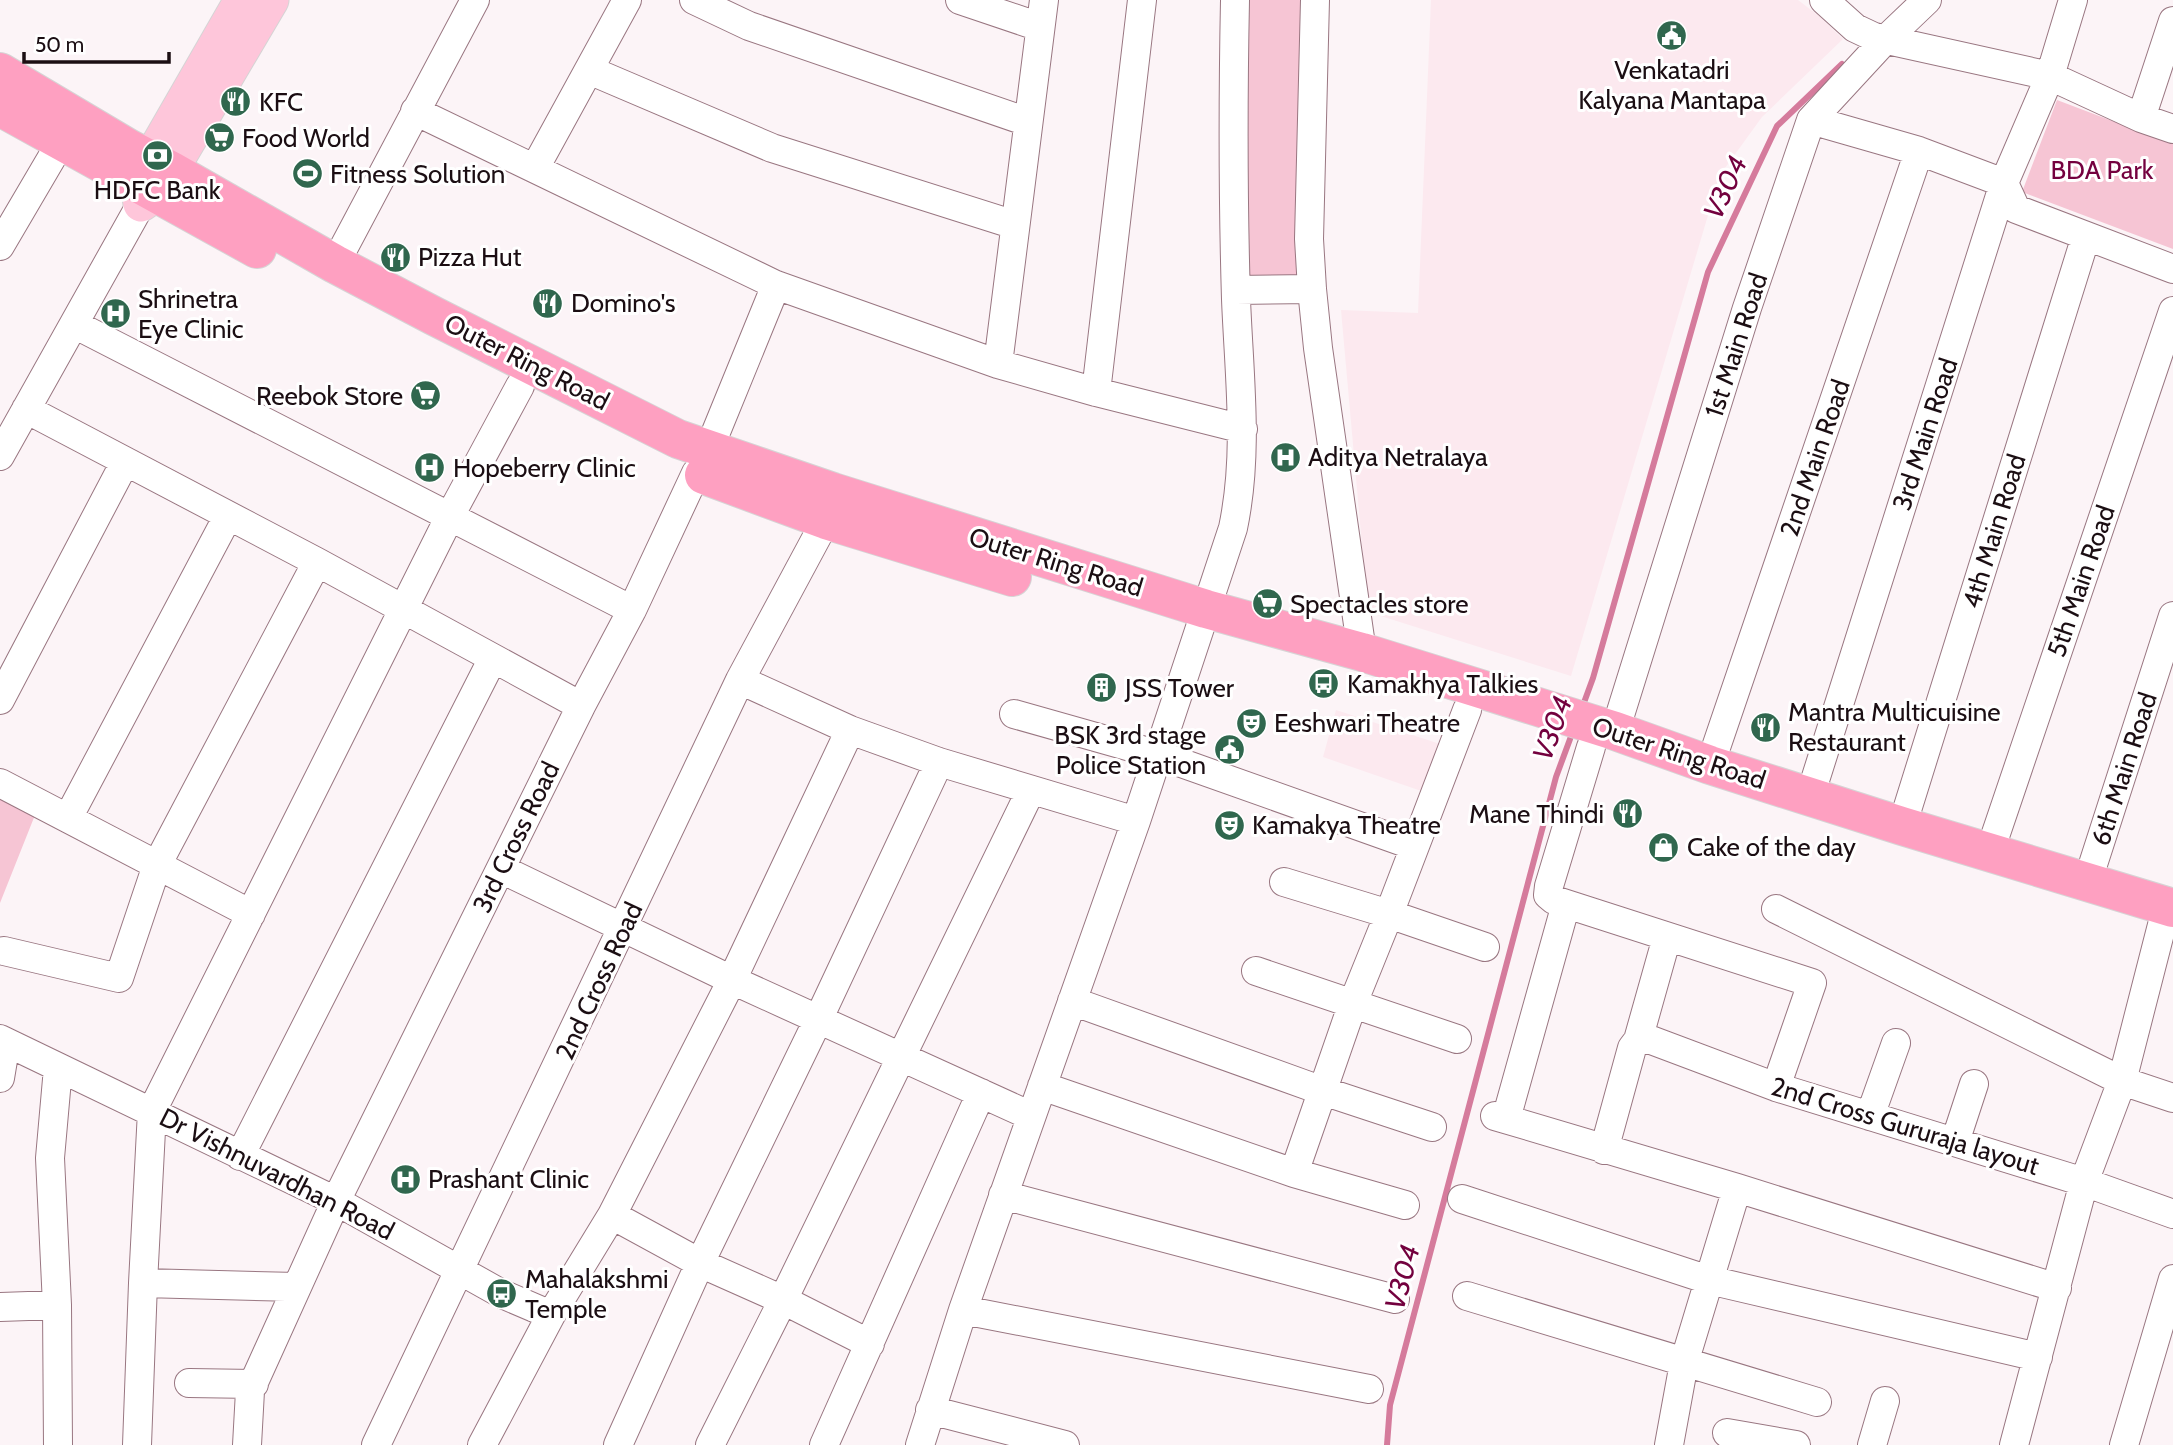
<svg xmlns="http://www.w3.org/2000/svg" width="2173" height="1445" font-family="Cabin,sans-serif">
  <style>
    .built { fill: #fce9ef }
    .green { fill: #f6c5d4 }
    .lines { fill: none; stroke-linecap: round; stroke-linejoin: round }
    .stream { stroke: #d57b9c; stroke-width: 6 }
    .minor-casing { stroke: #997681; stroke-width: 30 }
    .major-casing { stroke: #d6d4d5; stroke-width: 37 }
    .highway-casing { stroke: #d6d4d5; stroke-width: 40 }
    .minor { stroke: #fff; stroke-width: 28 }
    .major { stroke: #fec6da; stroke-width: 35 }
    .highway { stroke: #fea0c1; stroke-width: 38 }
    .labels { text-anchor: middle; stroke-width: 6; stroke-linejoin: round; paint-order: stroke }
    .poi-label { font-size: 26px; fill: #1b0e13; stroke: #fff; text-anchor: start }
    .park-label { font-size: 26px; fill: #74013f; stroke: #fff }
    .street-label { font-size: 26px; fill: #1b0e13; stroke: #fff }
    .water-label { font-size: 28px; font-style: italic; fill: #73013e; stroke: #fff }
  </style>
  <rect width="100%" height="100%" fill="#fcf4f7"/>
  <path class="built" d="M1431,0H1798L1819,16L1843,39L1762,117L1720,175L1571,676L1368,612L1341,310L1418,313Z
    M1336,710L1443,745L1427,793L1323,757Z"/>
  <path class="green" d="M1235,0H1328L1315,286L1250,298Z
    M2057,100L2173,144V249L2022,192Z
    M0,797L35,815L0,903Z"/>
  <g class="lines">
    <path class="stream" d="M1582,708L1593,678L1708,272L1777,126L1842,64
      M1387,1445L1390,1405L1556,777L1573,731"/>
    <defs>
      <path id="minor" d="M694,0L749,26L1028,122
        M960,0L1040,27
        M1315,0L1309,239L1312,289L1318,348L1362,652
        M1824,0L1855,28L1874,37L2050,76L2141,118L2173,129
        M589,70L772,148L1015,225
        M415,111L776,285L998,364L1096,392L1243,429
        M2141,118L2173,21
        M1811,120L1919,151L2004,183L2016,209L2173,269
        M535,168L627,0
        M0,246L61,142
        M335,264L475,0
        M1236,290L1312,289
        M74,324L632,610
        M998,364L1044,0
        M1096,392L1142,0
        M26,409L317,562L581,706
        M709,449L776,285
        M0,456L141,204
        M740,680L850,730L939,762L1136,821
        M0,700L125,462
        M1014,714L1159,755L1415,846
        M1615,731L1747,308L1811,120L1884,41L1927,0
        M1591,747L1549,886L1548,895L1554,900L1812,983L1776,1087
        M1710,765L1919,151
        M0,783L251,914
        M1810,796L2004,183L2050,76L2073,0
        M68,818L228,516
        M1902,826L2086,236
        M1990,851L2173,311
        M501,869L732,980L1031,1116
        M1284,882L1389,914L1485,947
        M2087,883L2173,616
        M1776,909L2122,1081L2173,1098
        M4,951L119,978L157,865L317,562
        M1256,971L1457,1039
        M1072,1001L1323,1091L1432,1127
        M0,1039L336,1201L502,1294L551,1315
        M1638,1040H1651L1776,1087L2084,1182L2173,1214
        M0,1078L6,1042
        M1042,1086L1294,1173L1405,1205
        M1495,1116L1737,1188L2057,1288
        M1870,1116L1896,1043
        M1506,1119L1566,904
        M1955,1142L1974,1084
        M1604,1150L1632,1048L1638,1040L1667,937
        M240,1156L493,658
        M1294,1173L1353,1003L1389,914L1467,710
        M1003,1195L1395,1299
        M1462,1199L1709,1280L2038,1357
        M612,1215L700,1263L783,1300L870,1344
        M143,1283L297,1287
        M1467,1296L1817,1402
        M0,1307L57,1305
        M963,1310L1369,1389
        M189,1383L254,1384
        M930,1410L1065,1445
        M1727,1433L1796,1445
        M58,1445L57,1305L50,1158L58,1068
        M137,1445L143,1283L152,1111L450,516L520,386
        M247,1445L250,1391L336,1201L581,706L632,610L696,473
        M376,1445L740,680L826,520
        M482,1445L551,1315L612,1215L732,980L850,730
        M618,1445L700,1263L819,1018L939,762
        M710,1445L783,1300L1031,790
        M824,1445L981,1093
        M920,1445L963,1310L1136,821L1233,528C1249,452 1239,376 1236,299C1233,200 1233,99 1235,0
        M1669,1445L1684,1363L1737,1188
        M1872,1445L1885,1401
        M2014,1445L2084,1182L2122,1081L2162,925
        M2124,1445L2173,1279"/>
      <path id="major" d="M242,0L150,160L138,184L141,204L157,193L271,0"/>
      <path id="highway" d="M0,72L128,148L170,170L335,264L434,316L678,439L833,492L1206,609L1362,652L1615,731L1710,765L1902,826L2173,908
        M0,107L257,249
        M704,475L826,520L1012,577"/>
    </defs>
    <use href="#minor" class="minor-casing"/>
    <use href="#major" class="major-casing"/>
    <use href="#highway" class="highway-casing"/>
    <use href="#minor" class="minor"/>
    <use href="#major" class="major"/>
    <use href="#highway" class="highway"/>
  </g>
  <defs>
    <symbol id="civic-disc" viewBox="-11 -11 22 22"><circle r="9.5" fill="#30674e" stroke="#fff"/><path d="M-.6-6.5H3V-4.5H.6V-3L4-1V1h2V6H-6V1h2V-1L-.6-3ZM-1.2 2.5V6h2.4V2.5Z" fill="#fff"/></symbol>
    <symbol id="restaurant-disc" viewBox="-11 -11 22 22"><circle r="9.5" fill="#30674e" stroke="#fff"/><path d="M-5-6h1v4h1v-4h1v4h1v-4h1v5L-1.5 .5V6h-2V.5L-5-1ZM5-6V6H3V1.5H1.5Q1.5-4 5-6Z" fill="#fff"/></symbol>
    <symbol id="supermarket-disc" viewBox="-11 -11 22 22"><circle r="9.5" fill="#30674e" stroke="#fff"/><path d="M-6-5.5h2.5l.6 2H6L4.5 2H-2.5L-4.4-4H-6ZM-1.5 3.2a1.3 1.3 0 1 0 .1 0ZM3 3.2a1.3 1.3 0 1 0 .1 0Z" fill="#fff"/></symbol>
    <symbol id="bank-disc" viewBox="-11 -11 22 22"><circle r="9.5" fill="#30674e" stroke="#fff"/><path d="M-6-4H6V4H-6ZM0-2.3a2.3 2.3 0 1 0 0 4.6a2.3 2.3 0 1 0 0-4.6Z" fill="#fff"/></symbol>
    <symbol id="stadium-disc" viewBox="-11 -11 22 22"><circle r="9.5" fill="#30674e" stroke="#fff"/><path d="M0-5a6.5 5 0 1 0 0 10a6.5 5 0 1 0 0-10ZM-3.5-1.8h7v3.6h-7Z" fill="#fff"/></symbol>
    <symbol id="hospital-disc" viewBox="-11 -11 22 22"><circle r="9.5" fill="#30674e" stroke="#fff"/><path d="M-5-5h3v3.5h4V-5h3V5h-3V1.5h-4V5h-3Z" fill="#fff"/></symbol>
    <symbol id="bus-disc" viewBox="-11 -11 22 22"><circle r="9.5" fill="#30674e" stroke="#fff"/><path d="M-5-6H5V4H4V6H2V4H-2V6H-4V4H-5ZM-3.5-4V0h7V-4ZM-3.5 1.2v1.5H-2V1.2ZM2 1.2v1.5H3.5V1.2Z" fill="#fff"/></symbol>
    <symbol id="building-disc" viewBox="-11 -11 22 22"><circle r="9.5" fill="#30674e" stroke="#fff"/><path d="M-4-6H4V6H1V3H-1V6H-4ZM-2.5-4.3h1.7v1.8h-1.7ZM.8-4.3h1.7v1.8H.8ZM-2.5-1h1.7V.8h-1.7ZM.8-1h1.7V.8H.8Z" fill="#fff"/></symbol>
    <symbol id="theatre-disc" viewBox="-11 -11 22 22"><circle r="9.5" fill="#30674e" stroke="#fff"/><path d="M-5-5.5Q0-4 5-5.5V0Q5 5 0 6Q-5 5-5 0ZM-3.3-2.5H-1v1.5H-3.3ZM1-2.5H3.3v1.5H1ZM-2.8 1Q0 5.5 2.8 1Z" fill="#fff"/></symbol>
    <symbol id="shop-disc" viewBox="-11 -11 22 22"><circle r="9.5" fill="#30674e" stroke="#fff"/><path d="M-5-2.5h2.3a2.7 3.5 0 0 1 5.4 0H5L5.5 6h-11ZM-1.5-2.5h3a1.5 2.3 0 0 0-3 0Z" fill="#fff"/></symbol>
  </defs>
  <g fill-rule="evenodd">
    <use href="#civic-disc" x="1654" y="18" width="35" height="35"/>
    <use href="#restaurant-disc" x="218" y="84" width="35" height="35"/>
    <use href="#supermarket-disc" x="202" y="120" width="35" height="35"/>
    <use href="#bank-disc" x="140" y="138" width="35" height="35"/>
    <use href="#stadium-disc" x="290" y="156" width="35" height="35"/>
    <use href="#restaurant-disc" x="378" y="240" width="35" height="35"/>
    <use href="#restaurant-disc" x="530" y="286" width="35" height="35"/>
    <use href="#hospital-disc" x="98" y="296" width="35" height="35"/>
    <use href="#supermarket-disc" x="408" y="378" width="35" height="35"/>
    <use href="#hospital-disc" x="1268" y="440" width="35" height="35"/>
    <use href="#hospital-disc" x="412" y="450" width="35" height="35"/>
    <use href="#supermarket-disc" x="1250" y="586" width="35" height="35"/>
    <use href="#bus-disc" x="1306" y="666" width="35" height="35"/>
    <use href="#building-disc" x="1084" y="670" width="35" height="35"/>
    <use href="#theatre-disc" x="1234" y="706" width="35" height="35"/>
    <use href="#restaurant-disc" x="1748" y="710" width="35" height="35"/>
    <use href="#civic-disc" x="1212" y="732" width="35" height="35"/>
    <use href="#restaurant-disc" x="1610" y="796" width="35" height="35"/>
    <use href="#theatre-disc" x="1212" y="808" width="35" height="35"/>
    <use href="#shop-disc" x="1646" y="830" width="35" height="35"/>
    <use href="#hospital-disc" x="388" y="1162" width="35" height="35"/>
    <use href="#bus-disc" x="484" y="1276" width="35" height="35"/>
  </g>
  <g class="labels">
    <g class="poi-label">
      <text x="1672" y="79" text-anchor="middle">Venkatadri<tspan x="1672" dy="30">Kalyana Mantapa</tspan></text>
      <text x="259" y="111">KFC</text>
      <text x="242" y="147">Food World</text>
      <text x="330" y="183">Fitness Solution</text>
      <text x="157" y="199" text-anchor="middle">HDFC Bank</text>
      <text x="418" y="266">Pizza Hut</text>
      <text x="138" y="308">Shrinetra<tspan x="138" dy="30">Eye Clinic</tspan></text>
      <text x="571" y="312">Domino's</text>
      <text x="403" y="405" text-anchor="end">Reebok Store</text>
      <text x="1308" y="466">Aditya Netralaya</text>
      <text x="453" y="477">Hopeberry Clinic</text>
      <text x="1290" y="613">Spectacles store</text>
      <text x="1347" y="693">Kamakhya Talkies</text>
      <text x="1125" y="697">JSS Tower</text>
      <text x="1788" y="721">Mantra Multicuisine<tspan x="1788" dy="30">Restaurant</tspan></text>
      <text x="1274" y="732">Eeshwari Theatre</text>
      <text x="1206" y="744" text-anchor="end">BSK 3rd stage<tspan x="1206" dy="30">Police Station</tspan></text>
      <text x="1604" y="823" text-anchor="end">Mane Thindi</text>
      <text x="1252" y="834">Kamakya Theatre</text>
      <text x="1687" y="856">Cake of the day</text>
      <text x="428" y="1188">Prashant Clinic</text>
      <text x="525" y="1288">Mahalakshmi<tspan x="525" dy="30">Temple</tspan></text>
    </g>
    <g class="park-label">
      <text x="2102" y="179">BDA Park</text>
    </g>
    <g class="street-label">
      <text transform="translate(1736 345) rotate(-72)" y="9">1st Main Road</text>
      <text transform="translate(527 362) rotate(27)" y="9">Outer Ring Road</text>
      <text transform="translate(1925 434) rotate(-72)" y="9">3rd Main Road</text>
      <text transform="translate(1815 458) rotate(-71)" y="9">2nd Main Road</text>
      <text transform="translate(1994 531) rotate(-73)" y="9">4th Main Road</text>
      <text transform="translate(1056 562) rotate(17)" y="9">Outer Ring Road</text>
      <text transform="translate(2081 581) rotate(-71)" y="9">5th Main Road</text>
      <text transform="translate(1679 753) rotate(18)" y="9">Outer Ring Road</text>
      <text transform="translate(2124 769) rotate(-72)" y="9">6th Main Road</text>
      <text transform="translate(516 837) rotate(-64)" y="9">3rd Cross Road</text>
      <text transform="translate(599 981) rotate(-65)" y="9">2nd Cross Road</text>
      <text transform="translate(1905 1126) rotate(17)" y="9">2nd Cross Gururaja layout</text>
      <text transform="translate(277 1174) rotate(27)" y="9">Dr Vishnuvardhan Road</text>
    </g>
    <g class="water-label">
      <text transform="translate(1725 187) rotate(-65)" y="10">V304</text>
      <text transform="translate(1552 728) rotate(-70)" y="10">V304</text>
      <text transform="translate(1402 1277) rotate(-75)" y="10">V304</text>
    </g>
  </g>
  <path d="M24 52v10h145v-10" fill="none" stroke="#1b0e13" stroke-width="3.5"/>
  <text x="35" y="52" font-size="21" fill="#1b0e13" stroke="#ffffff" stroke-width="5" paint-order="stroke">50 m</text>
</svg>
